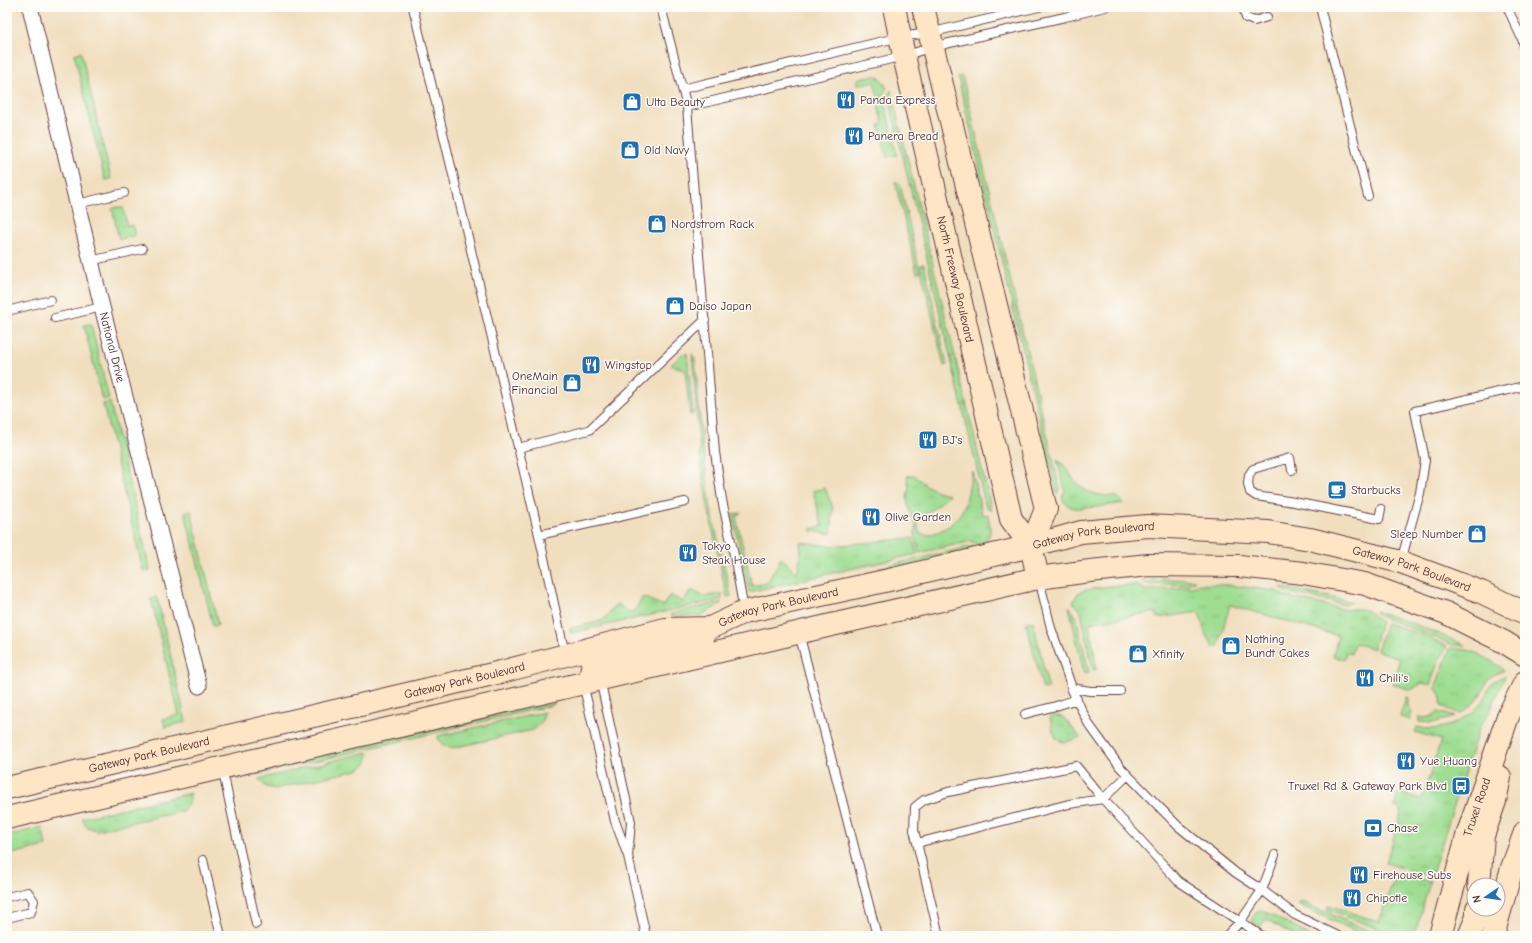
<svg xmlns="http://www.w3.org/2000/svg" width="1532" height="943" font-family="'Comic Neue',sans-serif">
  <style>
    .grass { fill: url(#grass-tufts); stroke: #747e5e }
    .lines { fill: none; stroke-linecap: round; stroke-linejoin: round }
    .lane-casing { stroke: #633c41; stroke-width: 10 }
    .street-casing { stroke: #633c41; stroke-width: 17 }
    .secondary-casing { stroke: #633c41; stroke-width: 24 }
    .lane { stroke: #fff; stroke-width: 8 }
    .street { stroke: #fff; stroke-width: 15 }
    .secondary { stroke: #fee5c5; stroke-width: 22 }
    .labels { text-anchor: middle; stroke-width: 3; stroke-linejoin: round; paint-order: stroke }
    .poi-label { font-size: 12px; fill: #4a1f2b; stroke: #fdfcf7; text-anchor: start }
    .street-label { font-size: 12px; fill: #4a1f2b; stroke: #fdfcf7 }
  </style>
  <defs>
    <pattern id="grass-tufts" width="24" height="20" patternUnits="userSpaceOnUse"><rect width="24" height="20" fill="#9edd92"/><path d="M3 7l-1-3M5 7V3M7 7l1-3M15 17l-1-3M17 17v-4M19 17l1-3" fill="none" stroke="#8abd7e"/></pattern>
  </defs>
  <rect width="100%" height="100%" fill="#fdfcf7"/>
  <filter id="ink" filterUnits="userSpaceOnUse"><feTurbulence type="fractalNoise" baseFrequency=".025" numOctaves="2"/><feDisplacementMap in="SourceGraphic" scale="8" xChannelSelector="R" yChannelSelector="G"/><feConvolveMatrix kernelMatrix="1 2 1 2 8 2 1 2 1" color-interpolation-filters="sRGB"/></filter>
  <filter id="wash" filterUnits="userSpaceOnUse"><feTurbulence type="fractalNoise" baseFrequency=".012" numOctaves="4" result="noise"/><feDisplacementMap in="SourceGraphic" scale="16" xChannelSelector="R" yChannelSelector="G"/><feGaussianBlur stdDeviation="0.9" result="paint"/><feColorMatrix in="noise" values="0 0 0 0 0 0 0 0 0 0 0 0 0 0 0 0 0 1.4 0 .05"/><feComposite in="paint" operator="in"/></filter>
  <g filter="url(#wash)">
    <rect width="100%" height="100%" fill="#f1debe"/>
    <path class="grass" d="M81,52L111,179L105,180L74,54Z
      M876,76L881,79L887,88L883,94L897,155L887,157L879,125L883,124L878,107L880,104L874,82L858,84L857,81L859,78Z
      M961,76L963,79L1060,490L1057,494L958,77Z
      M891,90L992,511L986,507L888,94Z
      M895,181L900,184L920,272L917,273Z
      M119,207L123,208L127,226L132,225L135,234L133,236L119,239L112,208Z
      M924,264L947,365L944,366L920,265Z
      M91,324L109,399L102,400L84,325Z
      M687,353L693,414L690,415L685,370L671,365L682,354Z
      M692,354L695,360L702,443L711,509L731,596L727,597L706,498L701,468Z
      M110,402L150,570L143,571L103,404Z
      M1057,460C1066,466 1067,469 1072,477C1084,494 1098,495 1117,497L1124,503C1111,505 1086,509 1075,508C1068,507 1063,502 1062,496L1065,491Z
      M972,471L982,514L988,515C991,529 993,539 978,545L972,541L919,553L915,534L916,528L908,505L907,497L909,488L907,476L914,475C926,486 932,491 949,494C940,504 930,513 917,517L919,533C926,536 933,534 940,531C967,519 967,496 972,471Z
      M825,488L833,508L831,534L812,531L811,529L822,526L813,491Z
      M191,511L218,625L213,626L185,512Z
      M741,513L736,517L752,586L767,583L781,558L797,573L801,552L800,542L830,546L913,538L917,554L749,592L732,514Z
      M973,546L976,550L895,568H878Z
      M1166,579L1195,580L1188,585L1168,584L1148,585L1141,581Z
      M1199,584L1228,585L1277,591L1283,596L1346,610C1353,608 1365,608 1371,613C1375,616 1376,620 1381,622L1373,649L1355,643L1351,654L1346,652L1344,660L1333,656L1338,636L1230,605L1218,646L1212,647L1210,639L1206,636L1199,612L1157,618L1156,612L1089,623L1097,669L1093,670L1081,612L1073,602L1078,593L1085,590L1109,586L1137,585L1146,590L1193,587Z
      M1281,587L1352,602L1346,605L1285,592Z
      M691,590L705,597L722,593V599L571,633L569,629L604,620L616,604L633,613L643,597L663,606L670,595L683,602Z
      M157,597L186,722L165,727L163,719L179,715L151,599Z
      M721,602V604L700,616H670L671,614Z
      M1069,606L1076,616L1089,672L1084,673Z
      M1375,611L1414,624L1465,645L1464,646L1453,645L1409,627L1378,616Z
      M1033,621L1048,686V688L1043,689L1026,623Z
      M1386,623L1421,634L1447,646L1439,660L1430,685L1422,683L1411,690L1392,684L1400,658L1377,651Z
      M1450,648C1456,649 1461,649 1467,650C1475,651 1499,664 1504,671C1483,677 1489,682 1479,697C1474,704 1467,709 1460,714L1441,706C1442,699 1441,694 1435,688Z
      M1505,676L1491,709L1479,728L1431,877L1386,863L1402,810L1394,807L1398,793L1422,799L1441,740L1415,732L1417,727C1421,728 1425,729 1429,729C1448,729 1471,718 1481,703C1491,689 1486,682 1505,676Z
      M1406,697H1408V707L1412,712L1410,720L1400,717Z
      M555,703L553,705L238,779L239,774L544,704Z
      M544,712C543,721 540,726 533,730L453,748C445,746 439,745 438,736Z
      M1438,712L1455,717L1432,723L1419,722V717C1427,719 1432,717 1438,712Z
      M1057,716L1063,717L1080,737C1056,748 1054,739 1050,717Z
      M368,752C369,762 365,766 357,770L275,789L266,787L259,779Z
      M190,793C191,802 188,808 179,812L97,830L87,827L82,818Z
      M42,827L46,846L7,855V836Z
      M1396,872L1430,882L1417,926L1411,936H1392L1389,931L1376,928L1327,909L1328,905L1379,922Z
      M1302,902L1367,930L1388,936H1365L1297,904Z
      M1260,910L1264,911L1311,936H1295L1266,919L1261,926H1259L1253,923V919L1256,912Z"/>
  </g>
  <g filter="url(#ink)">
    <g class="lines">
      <defs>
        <path id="lane" d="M413,7L539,535L565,654
          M661,7L687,107L715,452L722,500L734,555L744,611
          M1243,7L1246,18L1254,21L1267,17
          M1320,7L1368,196
          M1507,7L1522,39L1525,48
          M682,89L900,37L929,33L1039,7
          M687,107L904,56L932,47L1065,17L1105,7
          M77,204L124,193
          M90,261L142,249
          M7,311L51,300
          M55,318L102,307
          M518,448L589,430L705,320
          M1292,470L1290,458L1253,469L1249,475L1248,484L1250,492L1256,496L1294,502L1379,519L1381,509
          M539,535L685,502
          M1401,561L1420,493L1425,460L1415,411L1525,386
          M1039,579L1051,628L1072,688V690L1088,723L1120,767L1178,826L1236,873L1262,890L1295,915L1338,936
          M799,633L877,936
          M1072,688L1090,691H1120
          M1025,714L1056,706L1077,699
          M222,768L256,924
          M917,843L1069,804L1103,799L1128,775
          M628,856L631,822L602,688L590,681L585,692L615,821L628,856L646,936
          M203,860L221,936
          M7,897L28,892L34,901L31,912L7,918
          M939,936L914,830L915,807L924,800L948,792L1076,766L1103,799L1178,881L1262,936
          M1226,936L1240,922L1262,890L1275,855"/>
        <g id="street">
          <path id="s1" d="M30,7L102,307L199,686"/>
        </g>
        <g id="secondary">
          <path id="s2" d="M894,7L904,56L1011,519L1031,546L1038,578"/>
          <path d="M923,7L1046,509L1031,546"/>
          <path d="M590,681L592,667L601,662L703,638L704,635"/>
          <path id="s3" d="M7,788L501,672L665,629L710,628L744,612L889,580L1031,546L1081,532L1148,526L1268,532L1310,539L1401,562L1481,592L1525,613"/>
          <path d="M7,818L827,626L1038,578L1090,571L1149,565L1239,566L1303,573L1365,584L1446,613L1504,642L1525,655"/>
          <path d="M1479,885L1483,836L1495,801L1500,777"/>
          <path id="s4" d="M1440,936L1468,833L1508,716L1525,682"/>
          <path d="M1469,936L1477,917V909"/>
          <path d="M1493,936L1512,868L1525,832"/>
        </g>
      </defs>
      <use href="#lane" class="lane-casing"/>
      <use href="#street" class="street-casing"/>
      <use href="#secondary" class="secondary-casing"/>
      <use href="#lane" class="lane"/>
      <use href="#street" class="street"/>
      <use href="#secondary" class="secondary"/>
    </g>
  </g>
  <defs>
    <symbol id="restaurant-square" viewBox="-11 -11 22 22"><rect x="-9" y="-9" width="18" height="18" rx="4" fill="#1f6fb2" stroke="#fdfcf7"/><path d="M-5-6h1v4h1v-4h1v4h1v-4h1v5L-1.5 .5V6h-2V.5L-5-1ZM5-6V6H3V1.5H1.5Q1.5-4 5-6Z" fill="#fff"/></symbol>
    <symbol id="shop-square" viewBox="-11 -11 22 22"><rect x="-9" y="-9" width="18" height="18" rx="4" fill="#1f6fb2" stroke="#fdfcf7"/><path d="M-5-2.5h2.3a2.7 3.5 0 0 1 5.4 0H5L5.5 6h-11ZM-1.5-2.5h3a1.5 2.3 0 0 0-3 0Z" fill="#fff"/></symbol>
    <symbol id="cafe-square" viewBox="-11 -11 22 22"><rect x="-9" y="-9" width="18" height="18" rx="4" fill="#1f6fb2" stroke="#fdfcf7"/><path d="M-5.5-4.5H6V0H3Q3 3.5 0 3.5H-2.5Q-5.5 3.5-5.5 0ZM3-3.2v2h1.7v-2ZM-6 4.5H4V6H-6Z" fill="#fff"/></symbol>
    <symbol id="bus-square" viewBox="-11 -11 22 22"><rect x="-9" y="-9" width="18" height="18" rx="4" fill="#1f6fb2" stroke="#fdfcf7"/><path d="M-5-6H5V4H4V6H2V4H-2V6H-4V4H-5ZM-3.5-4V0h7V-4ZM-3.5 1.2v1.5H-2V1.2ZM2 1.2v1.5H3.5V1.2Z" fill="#fff"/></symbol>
    <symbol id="bank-square" viewBox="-11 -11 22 22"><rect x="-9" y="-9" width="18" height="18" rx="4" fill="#1f6fb2" stroke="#fdfcf7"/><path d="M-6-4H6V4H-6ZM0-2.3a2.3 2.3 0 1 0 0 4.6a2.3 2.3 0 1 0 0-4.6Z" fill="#fff"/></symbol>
  </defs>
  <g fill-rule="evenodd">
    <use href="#restaurant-square" x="835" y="89" width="22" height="22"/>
    <use href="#shop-square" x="621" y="91" width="22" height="22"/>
    <use href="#restaurant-square" x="843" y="125" width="22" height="22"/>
    <use href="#shop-square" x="619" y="139" width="22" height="22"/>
    <use href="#shop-square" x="646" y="213" width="22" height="22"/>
    <use href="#shop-square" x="664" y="295" width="22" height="22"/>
    <use href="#restaurant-square" x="580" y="354" width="22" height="22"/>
    <use href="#shop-square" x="561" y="372" width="22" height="22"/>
    <use href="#restaurant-square" x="917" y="429" width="22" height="22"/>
    <use href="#cafe-square" x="1326" y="479" width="22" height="22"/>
    <use href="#restaurant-square" x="860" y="506" width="22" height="22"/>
    <use href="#shop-square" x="1466" y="523" width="22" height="22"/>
    <use href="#restaurant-square" x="677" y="542" width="22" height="22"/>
    <use href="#shop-square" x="1220" y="635" width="22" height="22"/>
    <use href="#shop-square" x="1127" y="643" width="22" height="22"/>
    <use href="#restaurant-square" x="1354" y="667" width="22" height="22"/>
    <use href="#restaurant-square" x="1395" y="750" width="22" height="22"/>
    <use href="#bus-square" x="1450" y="775" width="22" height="22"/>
    <use href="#bank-square" x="1362" y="817" width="22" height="22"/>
    <use href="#restaurant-square" x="1348" y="864" width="22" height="22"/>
    <use href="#restaurant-square" x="1341" y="887" width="22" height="22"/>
  </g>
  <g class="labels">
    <g class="poi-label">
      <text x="860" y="104">Panda Express</text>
      <text x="646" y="106">Ulta Beauty</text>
      <text x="868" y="140">Panera Bread</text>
      <text x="644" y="154">Old Navy</text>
      <text x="671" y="228">Nordstrom Rack</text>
      <text x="689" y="310">Daiso Japan</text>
      <text x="605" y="369">Wingstop</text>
      <text x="558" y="380" text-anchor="end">OneMain<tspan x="558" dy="14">Financial</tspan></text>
      <text x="942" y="444">BJ's</text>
      <text x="1351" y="494">Starbucks</text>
      <text x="885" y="521">Olive Garden</text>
      <text x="1463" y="538" text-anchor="end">Sleep Number</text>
      <text x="702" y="550">Tokyo<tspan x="702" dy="14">Steak House</tspan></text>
      <text x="1245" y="643">Nothing<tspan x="1245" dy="14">Bundt Cakes</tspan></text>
      <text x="1152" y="658">Xfinity</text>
      <text x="1379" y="682">Chili's</text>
      <text x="1420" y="765">Yue Huang</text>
      <text x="1447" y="790" text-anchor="end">Truxel Rd &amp; Gateway Park Blvd</text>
      <text x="1387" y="832">Chase</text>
      <text x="1373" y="879">Firehouse Subs</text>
      <text x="1366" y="902">Chipotle</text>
    </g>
    <g class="street-label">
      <text dy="4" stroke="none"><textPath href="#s2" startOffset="279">North Freeway Boulevard</textPath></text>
      <text dy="4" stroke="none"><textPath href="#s1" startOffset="350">National Drive</textPath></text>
      <text dy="4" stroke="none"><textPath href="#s3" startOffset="1118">Gateway Park Boulevard</textPath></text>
      <text dy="4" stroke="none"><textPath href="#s3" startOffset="1442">Gateway Park Boulevard</textPath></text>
      <text dy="4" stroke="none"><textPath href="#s3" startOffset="794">Gateway Park Boulevard</textPath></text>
      <text dy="4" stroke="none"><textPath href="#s3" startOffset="470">Gateway Park Boulevard</textPath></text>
      <text dy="4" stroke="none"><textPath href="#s3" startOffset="146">Gateway Park Boulevard</textPath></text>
      <text dy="4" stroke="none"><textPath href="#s4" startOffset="134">Truxel Road</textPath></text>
    </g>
  </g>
  <rect width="1532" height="943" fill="none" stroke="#fdfcf7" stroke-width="24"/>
  <g transform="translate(1486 897) rotate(257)"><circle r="19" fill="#fdfcf7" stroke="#b5a4a5"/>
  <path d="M0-3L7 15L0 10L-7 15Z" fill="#1f6fb2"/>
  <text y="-6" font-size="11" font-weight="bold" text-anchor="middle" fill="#4a1f2b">N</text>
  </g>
</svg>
